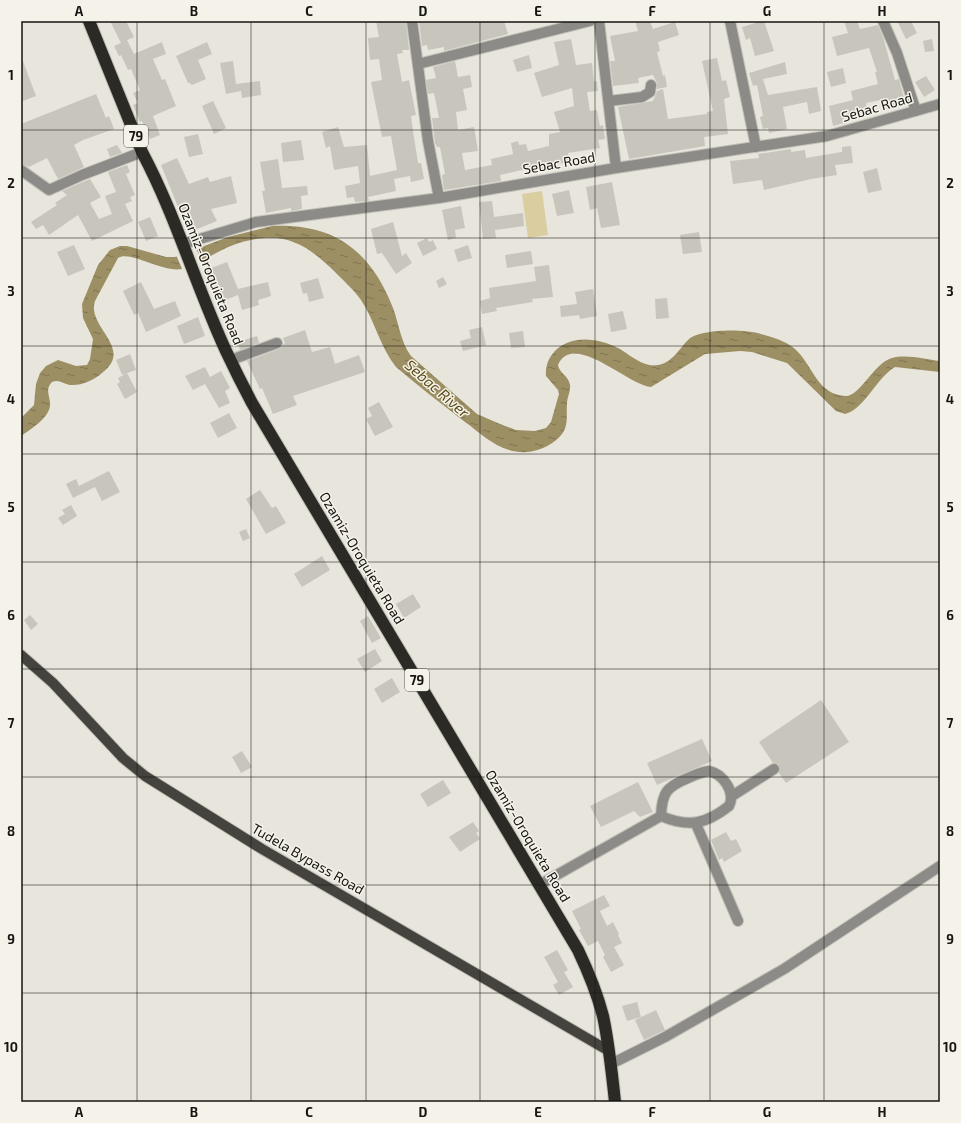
<svg xmlns="http://www.w3.org/2000/svg" width="961" height="1123" font-family="'Exo 2',sans-serif">
  <style>
    .grass { fill: #dacda0 }
    .water { fill: url(#water-ripples) }
    .pier { fill: #e8e5dc }
    .building { fill: #c8c5bd }
    .lines { fill: none; stroke-linecap: round; stroke-linejoin: round }
    .minor-casing { stroke: #c2c0b8; stroke-width: 12 }
    .major-casing { stroke: #c2c0b8; stroke-width: 12 }
    .highway-casing { stroke: #c2c0b8; stroke-width: 14 }
    .minor { stroke: #8c8b87; stroke-width: 10 }
    .major { stroke: #45433d; stroke-width: 10 }
    .highway { stroke: #2c2a24; stroke-width: 12 }
    .grid { fill: none; stroke: #161512; stroke-width: 1; stroke-opacity: 0.55 }
    .labels { text-anchor: middle; stroke-width: 3; stroke-linejoin: round; paint-order: stroke }
    .shield { fill: #f5f2e9; stroke: #595752; stroke-width: 1 }
    .shield-label { font-size: 13px; font-weight: bold; fill: #161512 }
    .street-label { font-size: 14px; fill: #161512; stroke: #f5f2e9 }
    .water-label { font-size: 15px; font-style: italic; fill: #5a4b15; stroke: #f5f2e9 }
    .neatline { fill: none; stroke: #161512; stroke-width: 1.5 }
    .grid-label { font-size: 13px; text-anchor: middle; font-weight: bold; fill: #161512 }
  </style>
  <defs>
    <pattern id="water-ripples" width="26" height="14" patternUnits="userSpaceOnUse"><rect width="26" height="14" fill="#9c8f63"/><path d="M2 4q2-2 4 0t4 0M15 11q2-2 4 0t4 0" fill="none" stroke="#7e7450"/></pattern>
  </defs>
  <rect width="100%" height="100%" fill="#e8e5dc"/>
  <path class="grass" d="M542,191L548,235L528,238L522,194Z"/>
  <path class="water" d="M272,226C334,223 371,251 393,308C399,324 401,343 411,356L477,414L500,424L516,430L535,431L546,428L551,422L559,394L558,390L546,376C545,366 549,356 557,349C575,334 601,339 620,349C631,356 645,368 658,365C672,363 679,349 688,340C700,328 746,329 761,334C772,337 786,341 795,349C813,365 817,395 846,396C860,396 874,363 892,358C906,354 925,359 940,361V372L895,367C876,378 865,409 845,414L836,411L787,363L752,352L740,351L705,354L651,387C629,386 573,330 558,365C559,373 569,376 570,385C571,391 567,397 567,403C566,420 570,429 555,441C542,451 524,455 509,450C492,445 479,432 465,422C442,404 418,386 396,367C380,347 375,321 361,300C354,290 343,280 334,271C309,247 288,232 251,240C240,242 229,246 220,251C207,257 196,266 182,269C162,273 130,250 118,258L95,301C86,327 135,348 102,373C94,380 81,386 70,385C63,384 59,379 52,382C44,390 51,397 50,406C48,419 31,429 21,436V418L34,405L36,384L40,373L46,366L58,360L76,366L87,365L90,359L93,339L83,318L82,304L98,265L110,250L120,246H127L166,257H175L228,237Z"/>
  <path class="pier" d="M195,247L203,262L183,271L176,255Z"/>
  <path class="building" d="M110,21H126L134,37L127,40L134,54L162,42L166,54L153,59L162,80L165,79L176,106L153,116L160,135L150,139L142,121L140,122L133,105L138,103L133,93L140,90L131,69L128,70L121,55L119,56L114,46L121,43Z
    M376,21H406L409,50H402L403,53L397,54L402,82L409,80L416,115L411,116L413,131L418,163H421L424,179L411,182L410,176L394,179L396,191L368,197L369,201L355,202L354,197L347,198L345,186L360,183L358,166L334,170L330,146L326,148L322,132L338,127L344,147L367,145L370,176L397,170L391,136L382,137L371,82L382,80L379,59L370,60L368,38L379,37Z
    M419,21H504L508,34L444,51V47L428,50L427,45L422,46Z
    M635,21H650L653,29L675,22L679,35L658,42L660,51L657,52L663,76L665,75L667,87L657,89V83L653,75L638,78L639,83L613,86L610,61H615L610,36L638,31Z
    M762,21H764L774,51L755,56L750,38L746,40L742,27Z
    M844,21H857L860,29L878,25L883,37L895,80L899,79L905,102L888,106L886,99L866,103L868,113L843,119L844,123L833,126L829,106L853,100L851,91L878,84L875,72H877L869,48L837,56L832,37L848,33Z
    M897,21H911L917,33L906,39Z
    M571,39L576,65L592,63L594,82L597,81L598,91L587,92L590,111L597,110L600,126L603,125L605,139L598,140L600,148L568,153L570,162L550,165V169L526,173V169L500,175L501,181L444,190L442,175L445,174L440,147H437L435,143L432,118H439L434,93L428,94L426,80L436,78L433,67L455,61L458,77L470,75L472,87L463,89L467,110L456,112L458,130L474,127L478,151L462,153L465,170L492,165L491,159L513,154L511,143L518,141L519,145L526,144L528,151L549,146V134L560,132L554,112L574,106L572,88L542,97L534,73L559,65L554,42Z
    M932,39L934,51L925,52L923,41Z
    M207,42L212,54L198,60L206,79L192,85L190,83H188L176,56Z
    M529,55L532,68L517,72L513,60Z
    M21,56L36,96L23,101L21,96Z
    M717,58L722,81L726,80L730,97L724,99L728,134L704,137L705,146L629,159L618,107L653,101L657,91L663,89L668,119L707,114V112L713,111L702,61Z
    M233,61L236,84L260,81L261,95L242,98L241,91L226,94L220,63Z
    M785,62L787,74L763,79L768,95L817,87L821,111L809,114L807,102L783,107L787,129L769,133L768,128L763,129L760,117L763,116L757,85L753,86L749,73Z
    M843,68L846,83L831,87L827,72Z
    M926,76L935,90L924,97L915,82Z
    M96,94L106,118L109,116L114,129L83,140L74,145L84,167L58,179L47,158L29,167L21,164V124Z
    M213,101L226,128L214,134L202,106Z
    M198,134L203,154L189,157L184,137Z
    M301,140L304,160L283,162L281,143Z
    M117,145L122,153L110,157L107,149Z
    M851,146L853,163L835,165L837,175L811,179L764,190L762,180L733,184L730,161L759,158L758,154L791,149V152L805,150L806,158L842,152V147Z
    M177,158L189,184L208,177L210,182L231,176L237,203L211,209L217,221L192,231L184,210L180,212L161,165Z
    M278,159L282,188L307,186L308,195L301,196L302,209L291,211V208L266,213L262,191H265L260,162Z
    M127,165L130,172L126,174L135,195L130,197L132,201L125,204L133,221L92,241L78,215L49,235L43,225L36,229L31,222L57,205L55,203L67,195L62,191L90,179L101,197L90,203L99,219L112,214L105,196L116,192L108,172Z
    M877,168L882,190L868,193L863,172Z
    M612,182L620,225L601,228L597,208L590,210L586,187Z
    M569,190L574,213L557,216L552,194Z
    M492,201L494,217L523,213L524,226L495,230L496,238L483,239L479,202Z
    M461,206L465,228L455,230L456,238L448,240L442,210Z
    M150,217L158,236L146,241L138,222Z
    M393,222L402,256L406,253L412,263L396,274L382,253L377,254L371,229Z
    M699,232L702,252L683,254L680,235Z
    M427,238L429,242L433,240L437,249L423,256L417,243Z
    M74,245L85,269L68,276L57,252Z
    M468,245L472,258L458,262L454,250Z
    M531,251L533,264L507,268L505,255Z
    M227,262L238,289L268,282L271,296L258,300L259,305L242,310L238,295L220,302L206,270Z
    M549,265L553,297L532,299L533,302L496,308L497,311L482,314L480,301L490,298L489,288L536,281L534,267Z
    M443,277L447,284L439,288L436,281Z
    M318,278L324,298L309,302L307,293L303,294L300,283Z
    M141,282L154,309L175,301L181,316L146,332L138,313L134,315L123,291Z
    M593,289L597,316L580,319L579,315L561,317L560,306L577,304L575,292Z
    M667,298L669,318L656,319L655,299Z
    M623,311L627,329L611,332L608,314Z
    M198,317L205,336L184,344L177,326Z
    M482,327L486,345L463,351L460,341L471,338L469,330Z
    M305,330L312,352L330,347L335,364L359,355L365,372L293,396L297,405L273,414L262,388L260,389L247,361L279,349L285,343L283,338Z
    M523,331L525,347L511,348L509,333Z
    M257,336L259,343L240,350L238,342Z
    M130,354L136,370L122,375L116,360Z
    M205,367L210,377L221,371L230,388L225,391L230,403L219,408L205,384L193,390L185,376Z
    M127,373L137,392L125,399L117,384L120,382L118,378Z
    M379,402L393,427L375,436L366,419L372,416L368,408Z
    M229,413L237,428L218,438L210,423Z
    M109,471L120,492L102,501L95,487L73,498L66,484L76,479L79,486Z
    M260,490L272,508L276,506L286,523L266,534L246,499Z
    M71,505L77,516L63,525L58,518L65,514L62,510Z
    M246,529L250,538L243,541L239,532Z
    M322,556L330,570L302,587L294,574Z
    M413,594L421,607L404,618L396,604Z
    M30,615L38,624L31,630L24,620Z
    M368,616L381,638L372,643L360,621Z
    M375,649L382,661L365,672L357,659Z
    M392,678L400,692L382,703L374,689Z
    M821,700L849,742L786,783L779,773V765L773,763L759,742Z
    M702,739L712,761L657,785L647,763Z
    M242,751L252,767L241,773L232,757Z
    M443,780L451,793L428,807L420,794Z
    M638,782L653,812L640,817L634,811L601,827L590,806Z
    M473,822L479,831L476,833L480,839L460,852L449,837Z
    M726,832L731,841L736,839L742,851L724,862L722,858L719,860L711,840Z
    M604,895L610,906L600,911L607,926L613,922L619,934L618,935L622,943L614,947L624,965L611,972L603,957L605,955L598,941L588,946L579,930L581,929L572,911Z
    M557,950L568,970L564,972L573,987L559,995L553,985L558,982L544,957Z
    M637,1002L641,1017L627,1021L622,1006Z
    M656,1010L665,1030L644,1040L635,1020Z"/>
  <g class="lines">
    <defs>
      <path id="minor" d="M412,21L428,141L439,198
        M599,21L616,168
        M730,21L756,147
        M883,21L897,53L916,111
        M418,64L590,21
        M609,101L642,97L650,92L651,85
        M21,170L49,190L82,175L142,152
        M183,244L256,222L439,198L616,168L827,136L940,104
        M231,360L277,343
        M709,771C723,774 736,792 729,806C706,824 689,828 661,816C662,793 666,787 688,778C695,775 701,772 709,771Z
        M732,796L774,769
        M696,824L738,921
        M539,885L661,816
        M611,1064L665,1037L784,969L940,866"/>
      <path id="major" d="M21,655L53,683L123,758L145,776L262,849L609,1051"/>
      <path id="highway" d="M89,21L142,152C176,216 196,286 226,351C234,368 243,386 252,403L578,950C588,971 597,993 603,1016C609,1044 612,1073 615,1102"/>
    </defs>
    <use href="#minor" class="minor-casing"/>
    <use href="#major" class="major-casing"/>
    <use href="#highway" class="highway-casing"/>
    <use href="#minor" class="minor"/>
    <use href="#major" class="major"/>
    <use href="#highway" class="highway"/>
  </g>
  <path class="grid" d="M137,21V1102M251,21V1102M366,21V1102M480,21V1102M595,21V1102M710,21V1102M824,21V1102M21,130H940M21,238H940M21,346H940M21,454H940M21,562H940M21,669H940M21,777H940M21,885H940M21,993H940"/>
  <g class="labels">
    <g class="shield">
      <rect x="124" y="125" width="24" height="22" rx="3"/>
      <rect x="405" y="669" width="24" height="22" rx="3"/>
    </g>
    <g class="shield-label">
      <text x="136" y="141">79</text>
      <text x="417" y="685">79</text>
    </g>
    <g class="street-label">
      <text transform="translate(877 107) rotate(-16)" y="5">Sebac Road</text>
      <text transform="translate(559 163) rotate(-10)" y="5">Sebac Road</text>
      <text transform="translate(211 274) rotate(68)" y="5">Ozamiz-Oroquieta Road</text>
      <text transform="translate(362 558) rotate(59)" y="5">Ozamiz-Oroquieta Road</text>
      <text transform="translate(528 836) rotate(59)" y="5">Ozamiz-Oroquieta Road</text>
      <text transform="translate(308 859) rotate(30)" y="5">Tudela Bypass Road</text>
    </g>
    <g class="water-label">
      <text transform="translate(437 389) rotate(41)" y="5">Sebac River</text>
    </g>
  </g>
  <rect width="961" height="1123" fill="none" stroke="#f5f2e9" stroke-width="44"/>
  <rect x="22" y="22" width="917" height="1079" class="neatline"/>
  <g class="grid-label">
    <text x="79" y="16">A</text>
    <text x="194" y="16">B</text>
    <text x="309" y="16">C</text>
    <text x="423" y="16">D</text>
    <text x="538" y="16">E</text>
    <text x="652" y="16">F</text>
    <text x="767" y="16">G</text>
    <text x="882" y="16">H</text>
    <text x="11" y="80">1</text>
    <text x="950" y="80">1</text>
    <text x="11" y="188">2</text>
    <text x="950" y="188">2</text>
    <text x="11" y="296">3</text>
    <text x="950" y="296">3</text>
    <text x="11" y="404">4</text>
    <text x="950" y="404">4</text>
    <text x="11" y="512">5</text>
    <text x="950" y="512">5</text>
    <text x="11" y="620">6</text>
    <text x="950" y="620">6</text>
    <text x="11" y="728">7</text>
    <text x="950" y="728">7</text>
    <text x="11" y="836">8</text>
    <text x="950" y="836">8</text>
    <text x="11" y="944">9</text>
    <text x="950" y="944">9</text>
    <text x="11" y="1052">10</text>
    <text x="950" y="1052">10</text>
    <text x="79" y="1117">A</text>
    <text x="194" y="1117">B</text>
    <text x="309" y="1117">C</text>
    <text x="423" y="1117">D</text>
    <text x="538" y="1117">E</text>
    <text x="652" y="1117">F</text>
    <text x="767" y="1117">G</text>
    <text x="882" y="1117">H</text>
  </g>
</svg>
